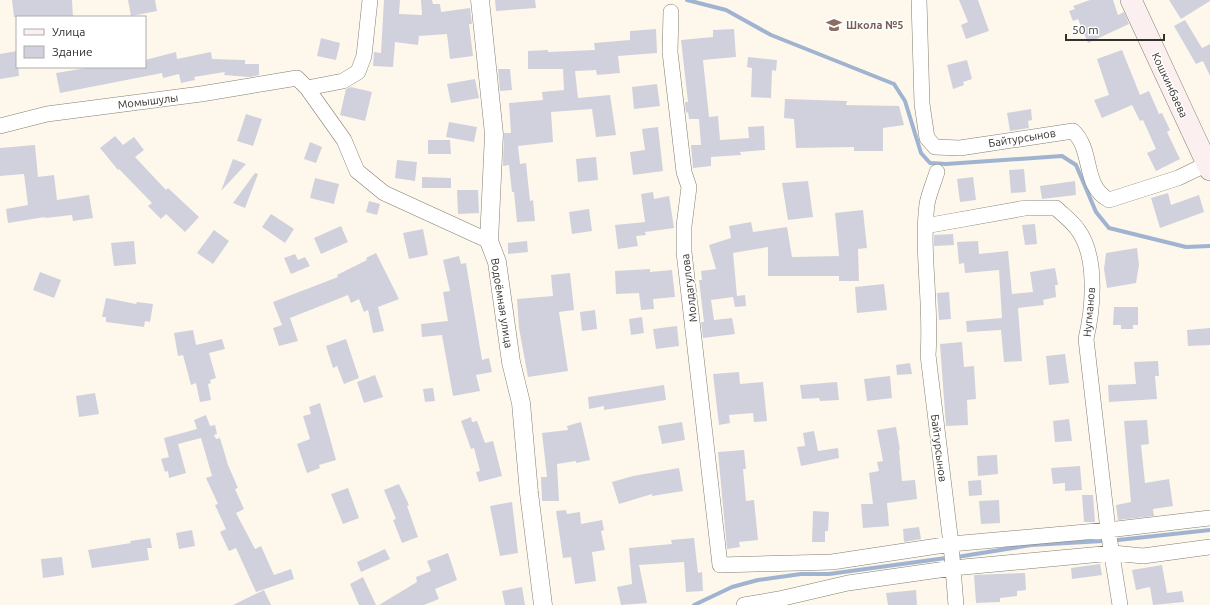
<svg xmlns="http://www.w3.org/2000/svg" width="1210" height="605" font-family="Ubuntu,sans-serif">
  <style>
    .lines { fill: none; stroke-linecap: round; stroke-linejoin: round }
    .stream { stroke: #a0b3d1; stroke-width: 4 }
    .building { fill: #d1d1de }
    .minor-casing { stroke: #837e73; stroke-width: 16 }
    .tertiary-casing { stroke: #837e73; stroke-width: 19 }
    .secondary-casing { stroke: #837e73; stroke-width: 22 }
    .minor { stroke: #fff; stroke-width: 15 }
    .tertiary { stroke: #fff; stroke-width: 18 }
    .secondary { stroke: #fceff0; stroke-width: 21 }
    .labels { text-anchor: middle; stroke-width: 3; stroke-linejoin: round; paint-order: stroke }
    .education-label { font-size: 11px; font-weight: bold; fill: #785e54; stroke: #fff; text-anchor: start }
    .street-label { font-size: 11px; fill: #33312c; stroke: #fff }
  </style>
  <rect width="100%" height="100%" fill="#fdf8eb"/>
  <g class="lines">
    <path class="stream" d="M687,0L726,10L771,35L894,84L905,101L921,153L930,163L946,164L1062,156L1076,165L1096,212L1109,228L1186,247L1210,246
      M1118,540L1210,530
      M957,557L1031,545L1103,541
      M694,605L732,587L758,580L801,574H829L946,558"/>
  </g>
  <path class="building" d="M12,0H72L73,17H14Z
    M128,0H155L157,11L131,16Z
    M384,0H400L399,14L422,15L421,0H432L433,4H440L441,12L470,8L472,24H469L473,56L450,59L447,34L419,36L418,45L395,42L393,67L373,66L374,52L381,53Z
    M495,0H535L536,8L496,11Z
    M959,0H978L989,31L966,39L961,25L968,22Z
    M1090,0H1113L1118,15L1124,12L1129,24L1088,43L1078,19L1073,21L1069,11L1075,9L1073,6Z
    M1169,0H1210V1L1181,19Z
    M1185,20L1202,48L1210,44V76L1203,61L1196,64L1174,26Z
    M656,29L657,53L618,56L620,73L597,75L596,70L575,71L578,98L610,95L616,135L596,137L592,109L551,112L553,142L518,146L520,164L526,163L530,201L533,200L535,221L517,222L514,192H512L509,165L503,166L504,133H511L509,103L543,100L542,92L564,90L563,69H528V51L548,50V52L595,50L594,43L630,40V31Z
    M734,29L736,57L703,60L709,117L718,116L720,140L749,138L748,127L764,126L765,150L740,152L741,155L711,157V166L693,168L691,145H701L699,119H689L688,112L686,113L685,102H688L681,40L713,37V30Z
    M321,38L340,43L336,60L317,56Z
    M1122,50L1140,95L1149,91L1159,114L1162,113L1170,130L1167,132L1180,159L1156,171L1147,153L1156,149L1143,120L1140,121L1132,105L1102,118L1094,100L1109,95L1097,59Z
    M17,51L19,76L0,79V54Z
    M176,52L177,59L211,52L212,59L245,60V64H259V75L250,77L224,75L225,72L194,77L195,80L181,83L179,74L163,78L162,73L60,93L56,73L92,67H145V60Z
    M748,57L777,60L776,71L772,70L771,98L751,97L752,68L747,67Z
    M967,60L972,79L963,82L964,85L953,89L947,65Z
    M498,69H510L512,90L500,91Z
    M475,79L479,98L451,103L447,84Z
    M657,84L660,106L634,109L632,87Z
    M351,87L372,92L365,121L340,115L346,89Z
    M785,99L847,101L846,105L899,106L904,125L883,128V151H854V147L796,148L794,119L784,118Z
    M1031,109L1032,120L1028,121L1029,128L1010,131L1007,113Z
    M246,114L262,119L253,146L237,141Z
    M449,122L477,127L474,142L446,137Z
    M658,127L663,171L633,175L630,152L645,150L642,129Z
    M115,136L123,145L134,137L144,150L135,157L166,190L168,188L199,217L185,232L166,214L161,219L148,206L152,203L119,169L118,170L100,148Z
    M428,140H450L451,154H428Z
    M310,142L322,147L316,163L304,159Z
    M35,145L38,177L54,175L57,200L89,195L93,218L73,221L72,215L45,218V217L8,223L6,209L28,205L24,174L0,176V148Z
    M596,157L598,180L578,182L576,159Z
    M233,159L246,164L221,191Z
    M397,160L417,162L415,181L395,178Z
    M1024,169L1026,192L1011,193L1009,170Z
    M255,173L258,174L245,208L233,203Z
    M422,177L451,178V188H422Z
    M973,177L976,200L960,202L957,179Z
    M315,178L339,184L334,204L310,198Z
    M808,181L813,217L788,220L782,183Z
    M1075,181L1076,195L1042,199L1040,186Z
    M457,190H478L479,213L458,214Z
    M653,192L654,199L669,196L674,228L645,232L646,235L636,236L638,246L618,249L615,225L645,222L641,194Z
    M1168,193L1171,205L1199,195L1204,212L1160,228L1151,198Z
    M369,201L380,204L377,215L366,212Z
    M589,209L592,231L572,234L569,212Z
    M863,210L867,248L858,249L859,281H839V276H768V247L733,253L737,296L745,295L746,306L735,307L733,297L711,300L714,320L732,318L735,334L703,338L701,322H704L699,280H702L701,271L716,269L709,245L731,238L729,226L751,222L753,232L787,227L792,257L839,256L835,213Z
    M271,214L294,229L285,243L262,227Z
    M1035,224L1037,244L1025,245L1022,225Z
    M341,226L348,242L321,254L314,238Z
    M423,229L428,255L409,259L403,233Z
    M214,230L229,241L213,264L197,253Z
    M953,234L954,245L934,246V235Z
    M134,241L136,264L114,266L111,243Z
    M527,241L528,252L508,254V243Z
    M978,241L979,254L1008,251L1012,294L1033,292L1030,272L1055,268L1058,285H1055L1056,297L1043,300L1044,305L1018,308L1022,361L1004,362L1001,330L967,332L966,321L1002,318L999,270L965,273L964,263L959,264L957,242Z
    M1137,248L1139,265L1136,283L1107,288L1104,269L1106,253Z
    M376,253L399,299L378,307L384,331L373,333L368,310L364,312L359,299L351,303L348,295L290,318L298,341L279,346L273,328L282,325L273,302L338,277L337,275L367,260L366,258Z
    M295,254L298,260L305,257L310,266L291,274L284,258Z
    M459,256L461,264L466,263L482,360L489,358L492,372L476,375L480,391L453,396L442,335L422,337L421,324L448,321L443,292L450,291L443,260Z
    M650,269V272L672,270L675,297L653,299L654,309L641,310L639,293L616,294L615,271Z
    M40,272L61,280L54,298L33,290Z
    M570,273L574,310L559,312L568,371L528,377L519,328L517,299L553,296L551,275Z
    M884,284L887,310L857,313L855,287Z
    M949,292L951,319L939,320L937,293Z
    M106,298L136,304L137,302L153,304L150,322L145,321L144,327L106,322V317H102Z
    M1114,307H1138V325H1133V329H1121V325H1113Z
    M595,310L597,329L582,331L580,312Z
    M642,317L644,333L631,335L629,319Z
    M677,326L679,346L656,349L653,329Z
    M1210,328V345L1188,346L1187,330Z
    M193,330L196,345L222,339L225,349L209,353L216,378L210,380L211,383L208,384L211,400L200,402L196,383L191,385L183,355L178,356L174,333Z
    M346,339L359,378L344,384L337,366L333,368L326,346Z
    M962,342L964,367L974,366L976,399L967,400L968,425L946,426L940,344Z
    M1065,354L1069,383L1049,385L1046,356Z
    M1158,361L1159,376H1155L1157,399L1109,402L1108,385L1136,384L1134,362Z
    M910,363L912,374L897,375L896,365Z
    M739,372L740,384L763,382L767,421L754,422L753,413L729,415L730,423L719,425L713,374Z
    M375,375L383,397L364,403L357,382Z
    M890,376L892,398L867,401L864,379Z
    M837,382L839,400L820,401L819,398L802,399L800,385Z
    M664,385L666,400L604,410V406L589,409L588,397Z
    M433,388L435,401L425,402L423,389Z
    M95,393L99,414L79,417L76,396Z
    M320,403L336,460L319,465L320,468L307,473L297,444L310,439L303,416L311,414L309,407Z
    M206,415L210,426L215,425L217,434L214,435L216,439L220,438L228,465L238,488L235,489L244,509L236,513L255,549L261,546L274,575L291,569L294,579L256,592L236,548L229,551L220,532L226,529L215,505L218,504L206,478L212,476L201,438L178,444L186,473L169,478L168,471L165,472L161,459L169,457L164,438L197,429L194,420Z
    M471,417L472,422L477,421L485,443L493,441L502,476L479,482L476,472L480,471L474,448L471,449L461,421Z
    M1069,419L1072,441L1055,442L1053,421Z
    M1147,420L1149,444L1141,445L1145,483L1169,479L1173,506L1153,509L1154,516L1118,520L1116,505L1131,502L1124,421Z
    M581,422L590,460L576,463V461L557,464L559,501H542L541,477H547L542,433L568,430L567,426Z
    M682,422L685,440L662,444L658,426Z
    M896,427L900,450H899L902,481L915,480L917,499L887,503L889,526L863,528L861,504H873L869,473L879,471L877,462L883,461L877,430Z
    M814,431L818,451L838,448L839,458L801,466L797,447L805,446L803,433Z
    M744,450L746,469H743L746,501L754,500L758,540L739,542L740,547L727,549L718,452Z
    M997,455L998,474L978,476L977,456Z
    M1080,466L1082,490L1065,491V483L1053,484L1051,468Z
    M679,468L683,491L652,496V494L619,504L612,482L633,476Z
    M981,480L982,495L969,496L968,481Z
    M399,484L409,505L407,506L418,537L402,543L393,520L396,519L384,490Z
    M348,488L359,518L343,524L331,494Z
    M1082,495H1093L1095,522H1084Z
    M999,500L1000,523L981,524L979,501Z
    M512,502L518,553L500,556L490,506Z
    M566,510L567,514L580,512L581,524L602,520L604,530L601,531L605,550L592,552L596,581L575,584L571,557L563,558L556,511Z
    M813,511L829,512L828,531H825V542H812Z
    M919,527L921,539L904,542L903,529Z
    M192,530L195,546L179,549L176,533Z
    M150,538L152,548H147L149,560L92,568L88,550L131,543L130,541Z
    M694,538L698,573L702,572L703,591L686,592L684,562L639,565L647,603L621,605L617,587L632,584L629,548L672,544L671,540Z
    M385,549L390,559L361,572L357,562Z
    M448,553L457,580L435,589L439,599L424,605H379L417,582L416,577L431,571L427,561Z
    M62,557L64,575L43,578L41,559Z
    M1100,564L1102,575L1072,579L1071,568Z
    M1162,565L1167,593L1182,591L1184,602L1153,605L1150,587L1136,590L1132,570Z
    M1025,573L1026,590L1017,591V596L1000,598V602L976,603L974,575Z
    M363,577L376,605H359L350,584Z
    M522,587L525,605H505L502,591Z
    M264,590L271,605H233Z
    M916,590L917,605H888L886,593Z"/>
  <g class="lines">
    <defs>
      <path id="minor" d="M919,0L922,104L927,138L935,147L960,148L1073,131C1094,151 1082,186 1109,200L1178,178L1207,164
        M671,12L670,52L684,172L689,187L684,226V252L720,565L832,562L951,544L1108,530L1210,518
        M307,88L343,81L358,72L364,56L370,0
        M0,126L47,114L201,94L297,78L307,88L344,140L357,171L384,193L489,241
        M937,172C934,182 929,193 927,204C921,252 932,305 928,355L951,544L956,605
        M925,226L1025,208H1056C1063,215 1073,222 1078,230C1098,257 1093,309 1086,339L1108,530L1120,605
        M744,605L779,599L848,583L953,568L1113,553L1143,556L1210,547"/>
      <path id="tertiary" d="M480,0L494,134L489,241L497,262L511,362L521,403L529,493L543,605"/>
      <path id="secondary" d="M1131,0L1210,170"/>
    </defs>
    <use href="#minor" class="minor-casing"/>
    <use href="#tertiary" class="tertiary-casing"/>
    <use href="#secondary" class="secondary-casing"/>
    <use href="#minor" class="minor"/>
    <use href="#tertiary" class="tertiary"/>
    <use href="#secondary" class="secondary"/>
  </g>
  <defs>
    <symbol id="school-bare" viewBox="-9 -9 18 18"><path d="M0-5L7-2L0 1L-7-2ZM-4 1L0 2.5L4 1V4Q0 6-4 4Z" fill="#8d6e63" stroke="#fff" stroke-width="2.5" paint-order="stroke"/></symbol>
  </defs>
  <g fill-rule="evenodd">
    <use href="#school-bare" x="823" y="14" width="22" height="22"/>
  </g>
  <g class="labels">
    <g class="education-label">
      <text x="846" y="29">Школа №5</text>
    </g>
    <g class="street-label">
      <text transform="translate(1170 85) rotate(65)" y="4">Кошкинбаева</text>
      <text transform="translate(148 101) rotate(-7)" y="4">Момышулы</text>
      <text transform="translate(1022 138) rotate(-9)" y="4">Байтурсынов</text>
      <text transform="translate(689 288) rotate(-97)" y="4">Молдагулова</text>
      <text transform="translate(502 303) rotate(81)" y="4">Водоёмная улица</text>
      <text transform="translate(1089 312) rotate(-85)" y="4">Нугманов</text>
      <text transform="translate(939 448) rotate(83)" y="4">Байтурсынов</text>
    </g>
  </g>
  <rect x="16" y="16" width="130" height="52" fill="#ffffff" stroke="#adadab"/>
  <rect x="24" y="29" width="20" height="6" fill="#fceff0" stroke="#adadab"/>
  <text x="52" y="36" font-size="12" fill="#33312c">Улица</text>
  <rect x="24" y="46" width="20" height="12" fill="#d1d1de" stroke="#adadab"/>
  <text x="52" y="56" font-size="12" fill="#33312c">Здание</text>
  <path d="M1066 34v6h98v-6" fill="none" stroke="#33312c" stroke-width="2"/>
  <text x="1072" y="34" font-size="12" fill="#33312c" stroke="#ffffff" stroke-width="3" paint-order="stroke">50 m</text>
</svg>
